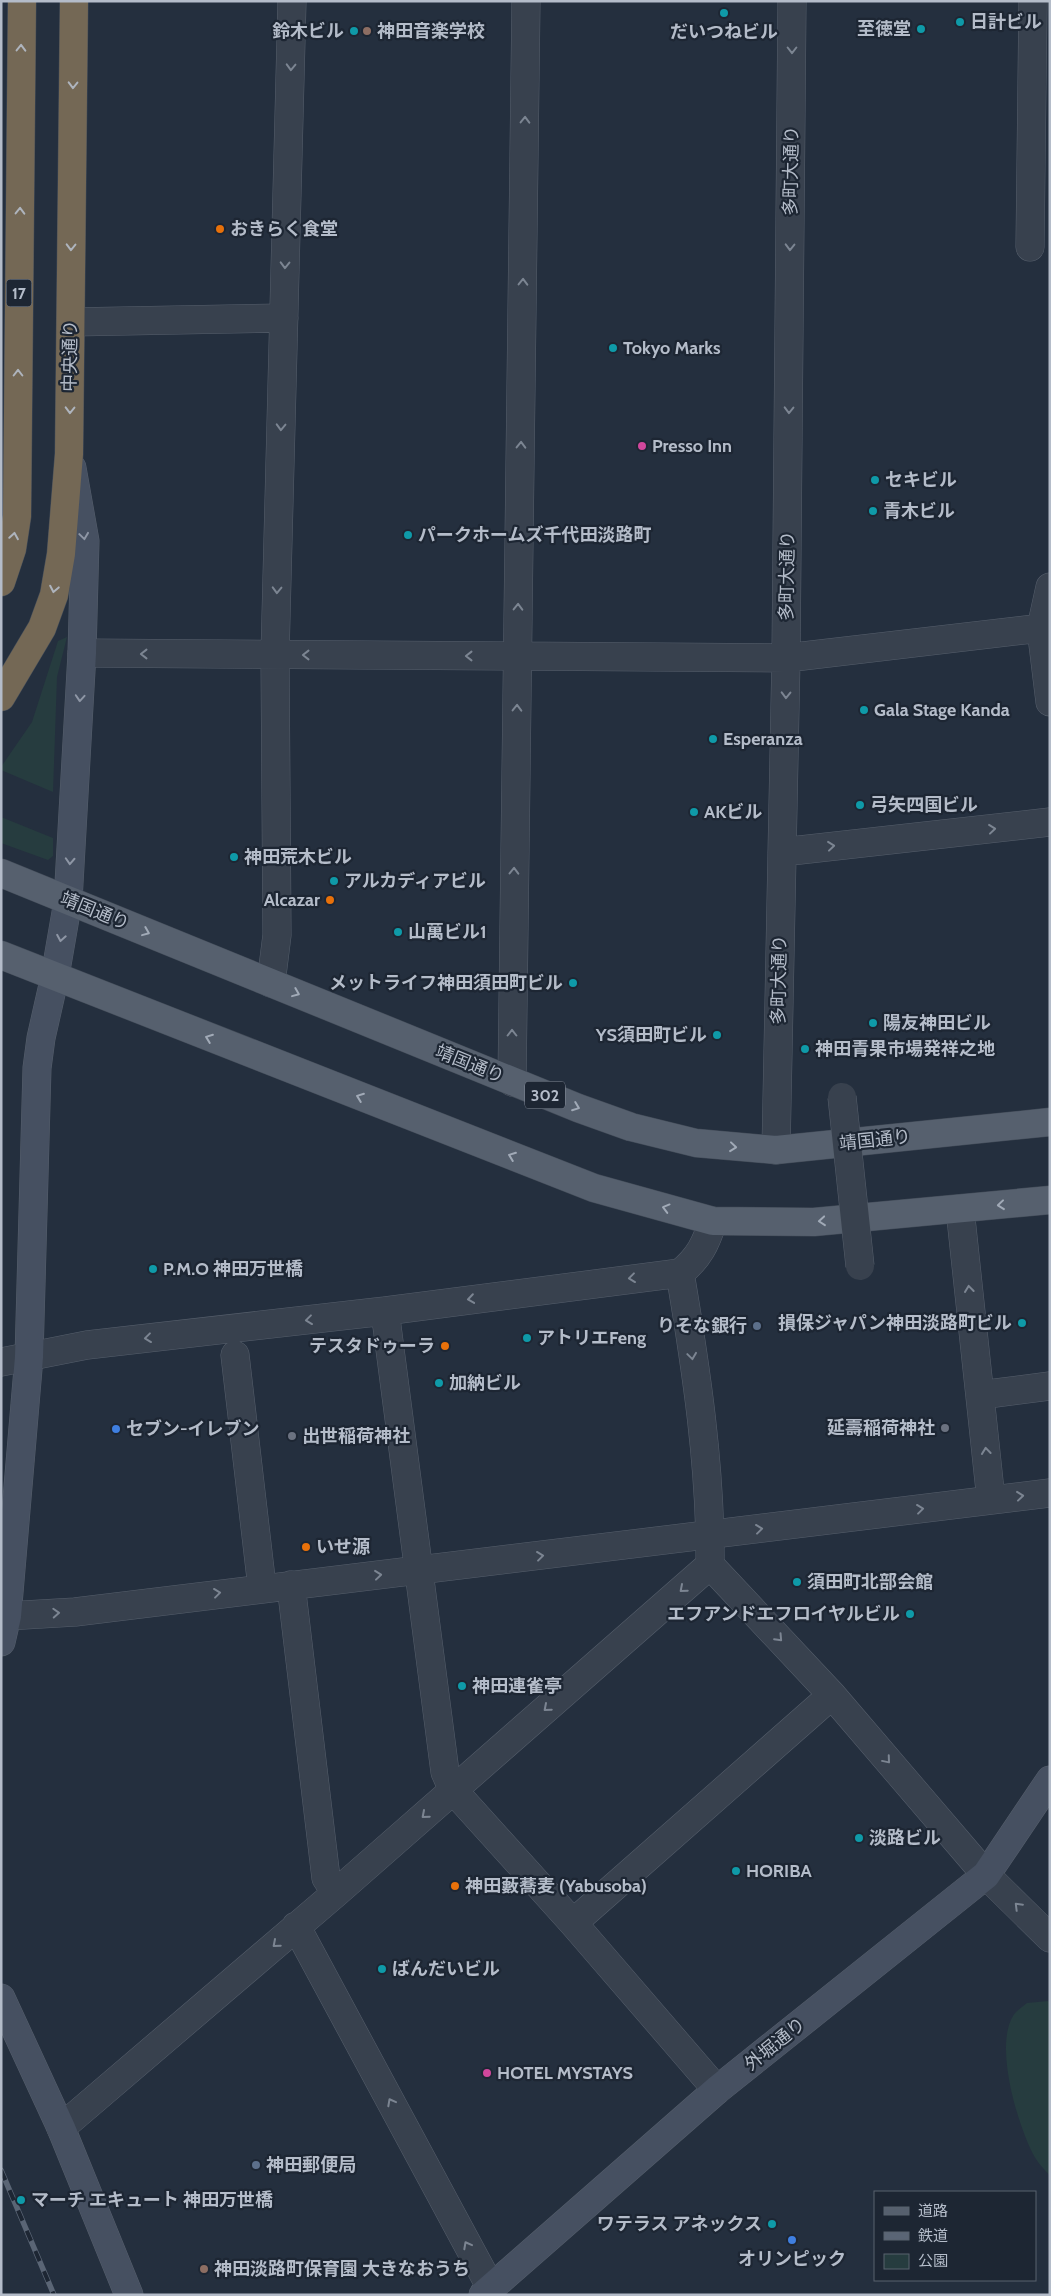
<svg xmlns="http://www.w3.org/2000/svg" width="1051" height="2296" font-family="Cabin,'Noto Sans JP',sans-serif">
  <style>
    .green { fill: #263c3f }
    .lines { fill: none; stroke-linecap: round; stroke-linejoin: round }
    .street-casing { stroke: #565f6c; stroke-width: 29 }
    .secondary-casing { stroke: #565f6c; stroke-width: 29 }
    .primary-casing { stroke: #414a57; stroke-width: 29 }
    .highway-casing { stroke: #434c59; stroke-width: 29 }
    .street { stroke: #38414e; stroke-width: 28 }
    .secondary { stroke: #465061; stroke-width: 28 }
    .primary { stroke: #56606e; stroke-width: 28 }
    .highway { stroke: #746855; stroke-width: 28 }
    .rail-casing { stroke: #5a6575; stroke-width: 5.5 }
    .rail { stroke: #1d2633; stroke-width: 4; stroke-dasharray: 11; stroke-linecap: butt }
    .street-bridge-casing { stroke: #565f6c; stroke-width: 29; stroke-linecap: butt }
    .street-bridge { stroke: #38414e; stroke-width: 28 }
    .oneway { stroke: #aeb4bd }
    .oneway2 { stroke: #7c8592 }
    .oneway3 { stroke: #8e96a5 }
    .oneway4 { stroke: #a1aab7 }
    .culture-dot { fill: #0f9aa8; stroke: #1d2633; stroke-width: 2 }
    .education-dot { fill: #8d6e63; stroke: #1d2633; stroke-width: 2 }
    .food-dot { fill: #e8710a; stroke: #1d2633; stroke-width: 2 }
    .hotel-dot { fill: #d1479c; stroke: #1d2633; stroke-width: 2 }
    .service-dot { fill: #5c6f8a; stroke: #1d2633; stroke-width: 2 }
    .worship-dot { fill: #6b7280; stroke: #1d2633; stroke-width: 2 }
    .shop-dot { fill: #3f7fe0; stroke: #1d2633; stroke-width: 2 }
    .labels { text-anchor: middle; stroke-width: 4.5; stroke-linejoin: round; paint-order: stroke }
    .shield { fill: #1d2633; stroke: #878f9c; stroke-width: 1 }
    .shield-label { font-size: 16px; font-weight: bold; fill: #b4bcc9 }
    .poi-label { font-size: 18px; font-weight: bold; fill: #b4bcc9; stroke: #1d2633; text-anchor: start }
    .street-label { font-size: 18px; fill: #b4bcc9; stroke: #1d2633 }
  </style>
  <rect width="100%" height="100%" fill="#242f3e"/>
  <path class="green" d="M67,637L57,677L53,792L1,770V767L32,722L58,641Z
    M1,817L53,838V856L48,860L1,843Z
    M1048,2001L1050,2003V2176C1044,2169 1037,2162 1033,2154C1018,2125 994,2047 1013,2016C1016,2011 1022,2007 1027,2003Z"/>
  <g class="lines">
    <defs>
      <path id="street" d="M1030,247L1033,1
        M71,322L284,318
        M1050,587L1041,628L1050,702
        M82,653L786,658L1050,627
        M782,852L1050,822
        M271,983L277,935L275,655L292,1
        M512,1082L526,1
        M776,1150L786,658L792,1
        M960,1209L991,1500
        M385,1311L445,1772L453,1790L573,1923L717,2090
        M235,1355L262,1587
        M1,1362L87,1345L385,1311L680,1273C699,1258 706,1243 713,1221
        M980,1395L1050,1386
        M710,1565L832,1695L986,1875L1050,1938
        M291,1585L326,1878L336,1893
        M7,1616L75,1612L1050,1493
        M573,1923L832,1695
        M296,1926L491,2288
        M61,2128L336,1893L710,1565C711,1468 696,1368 680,1273"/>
      <path id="secondary" d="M1,1642L7,1616L29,1357L37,1068L41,1038L55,976L68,901L82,653L85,541L72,468
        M1,1998L61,2128L129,2295
        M483,2295L717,2090L986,1875L1050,1780"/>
      <path id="primary" d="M1,873L578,1108L631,1127L696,1143L776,1150L1050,1122
        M1,955L594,1188L713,1221L814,1222L1050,1200"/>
      <path id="highway" d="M1,582L12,549L17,516L22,1
        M1,697L42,628L54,595L61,554L69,454L74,1"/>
    </defs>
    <use href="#street" class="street-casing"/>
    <use href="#secondary" class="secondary-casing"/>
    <use href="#primary" class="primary-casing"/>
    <use href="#highway" class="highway-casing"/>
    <use href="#street" class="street"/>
    <use href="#secondary" class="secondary"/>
    <use href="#primary" class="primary"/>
    <use href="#highway" class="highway"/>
    <defs>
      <path id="rail" d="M1,2170L54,2295"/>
    </defs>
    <use href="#rail" class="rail-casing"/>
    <use href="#rail" class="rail"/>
    <defs>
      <path id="street-bridge" d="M842,1097L860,1266"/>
    </defs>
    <use href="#street-bridge" class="street-bridge-casing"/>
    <use href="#street-bridge" class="street-bridge"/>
  </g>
  <defs><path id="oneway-chevron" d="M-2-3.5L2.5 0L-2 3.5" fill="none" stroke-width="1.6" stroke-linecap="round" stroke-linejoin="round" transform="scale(1.25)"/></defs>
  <g class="oneway">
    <use href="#oneway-chevron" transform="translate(21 48) rotate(-89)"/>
    <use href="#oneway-chevron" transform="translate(73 85) rotate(91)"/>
    <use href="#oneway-chevron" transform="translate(20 211) rotate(-89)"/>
    <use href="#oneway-chevron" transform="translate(71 247) rotate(91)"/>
    <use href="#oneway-chevron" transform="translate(18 373) rotate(-90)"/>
    <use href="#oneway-chevron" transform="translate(70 410) rotate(91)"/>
    <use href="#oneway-chevron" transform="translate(14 536) rotate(-81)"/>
    <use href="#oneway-chevron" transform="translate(54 589) rotate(101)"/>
  </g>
  <g class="oneway2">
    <use href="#oneway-chevron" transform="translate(792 50) rotate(90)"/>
    <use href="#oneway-chevron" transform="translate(291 67) rotate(92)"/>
    <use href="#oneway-chevron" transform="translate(525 120) rotate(-89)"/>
    <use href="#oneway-chevron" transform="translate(790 247) rotate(91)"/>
    <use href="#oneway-chevron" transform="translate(285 265) rotate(91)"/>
    <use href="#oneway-chevron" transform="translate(523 282) rotate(-89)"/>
    <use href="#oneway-chevron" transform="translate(789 410) rotate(91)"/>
    <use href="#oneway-chevron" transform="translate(281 427) rotate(92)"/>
    <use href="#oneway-chevron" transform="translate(521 445) rotate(-89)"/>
    <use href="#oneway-chevron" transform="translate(277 590) rotate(92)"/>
    <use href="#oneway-chevron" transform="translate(518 607) rotate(-89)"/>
    <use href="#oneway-chevron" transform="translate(144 654) rotate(-180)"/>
    <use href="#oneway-chevron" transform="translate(306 655) rotate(-180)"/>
    <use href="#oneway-chevron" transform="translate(469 656) rotate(-180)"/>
    <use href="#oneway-chevron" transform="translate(786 695) rotate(91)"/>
    <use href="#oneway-chevron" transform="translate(517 708) rotate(-89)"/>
    <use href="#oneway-chevron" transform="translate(992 829) rotate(-6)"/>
    <use href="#oneway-chevron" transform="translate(831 846) rotate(-6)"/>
    <use href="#oneway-chevron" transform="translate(514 871) rotate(-89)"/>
    <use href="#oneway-chevron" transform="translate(512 1033) rotate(-90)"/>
    <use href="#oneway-chevron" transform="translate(632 1278) rotate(173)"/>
    <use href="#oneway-chevron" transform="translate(969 1289) rotate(-97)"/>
    <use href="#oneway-chevron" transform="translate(471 1299) rotate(172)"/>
    <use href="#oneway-chevron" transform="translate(309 1320) rotate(173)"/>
    <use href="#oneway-chevron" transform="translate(148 1338) rotate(173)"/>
    <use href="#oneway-chevron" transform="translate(692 1356) rotate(82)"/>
    <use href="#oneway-chevron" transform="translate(986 1451) rotate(-96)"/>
    <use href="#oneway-chevron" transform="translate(1020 1496) rotate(-6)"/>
    <use href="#oneway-chevron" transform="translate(920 1509) rotate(-7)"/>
    <use href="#oneway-chevron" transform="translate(759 1529) rotate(-7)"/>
    <use href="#oneway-chevron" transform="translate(540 1556) rotate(-7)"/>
    <use href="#oneway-chevron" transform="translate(378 1575) rotate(-6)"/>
    <use href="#oneway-chevron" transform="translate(683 1589) rotate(139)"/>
    <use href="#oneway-chevron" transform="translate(217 1593) rotate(-7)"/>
    <use href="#oneway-chevron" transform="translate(56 1613) rotate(-3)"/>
    <use href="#oneway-chevron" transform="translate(779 1638) rotate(47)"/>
    <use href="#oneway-chevron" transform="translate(547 1708) rotate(139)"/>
    <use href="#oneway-chevron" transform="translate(887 1760) rotate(50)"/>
    <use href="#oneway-chevron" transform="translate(425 1815) rotate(139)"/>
    <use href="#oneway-chevron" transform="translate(1018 1906) rotate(-135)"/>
    <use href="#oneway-chevron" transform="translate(276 1944) rotate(139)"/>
    <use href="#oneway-chevron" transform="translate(391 2102) rotate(-118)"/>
    <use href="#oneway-chevron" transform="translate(467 2245) rotate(-118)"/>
  </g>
  <g class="oneway3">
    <use href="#oneway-chevron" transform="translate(84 536) rotate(82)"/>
    <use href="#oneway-chevron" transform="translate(80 698) rotate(94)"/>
    <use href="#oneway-chevron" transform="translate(70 861) rotate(93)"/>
    <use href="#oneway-chevron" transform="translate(61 938) rotate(100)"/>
  </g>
  <g class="oneway4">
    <use href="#oneway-chevron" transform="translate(146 932) rotate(22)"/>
    <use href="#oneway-chevron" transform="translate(296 993) rotate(22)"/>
    <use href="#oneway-chevron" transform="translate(209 1038) rotate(-159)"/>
    <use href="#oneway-chevron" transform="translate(360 1097) rotate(-159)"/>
    <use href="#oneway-chevron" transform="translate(576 1107) rotate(21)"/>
    <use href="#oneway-chevron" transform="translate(733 1147) rotate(6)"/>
    <use href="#oneway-chevron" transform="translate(512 1156) rotate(-159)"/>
    <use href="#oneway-chevron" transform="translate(1001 1205) rotate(174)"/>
    <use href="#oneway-chevron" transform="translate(666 1208) rotate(-165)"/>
    <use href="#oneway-chevron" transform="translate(822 1221) rotate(175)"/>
  </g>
  <g class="culture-dot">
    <circle cx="724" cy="13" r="5"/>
    <circle cx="960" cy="22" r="5"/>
    <circle cx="921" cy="29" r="5"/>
    <circle cx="354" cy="31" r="5"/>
    <circle cx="613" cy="348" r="5"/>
    <circle cx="875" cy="480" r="5"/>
    <circle cx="873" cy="511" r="5"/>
    <circle cx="408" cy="535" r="5"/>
    <circle cx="864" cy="710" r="5"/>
    <circle cx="713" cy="739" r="5"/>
    <circle cx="860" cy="805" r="5"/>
    <circle cx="694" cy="812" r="5"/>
    <circle cx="234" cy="857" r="5"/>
    <circle cx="334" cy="881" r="5"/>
    <circle cx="398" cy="932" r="5"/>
    <circle cx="573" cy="983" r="5"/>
    <circle cx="873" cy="1023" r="5"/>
    <circle cx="717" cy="1035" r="5"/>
    <circle cx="805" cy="1049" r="5"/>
    <circle cx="153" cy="1269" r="5"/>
    <circle cx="1022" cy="1323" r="5"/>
    <circle cx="527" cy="1338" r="5"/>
    <circle cx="439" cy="1383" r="5"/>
    <circle cx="797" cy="1582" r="5"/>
    <circle cx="910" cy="1614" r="5"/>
    <circle cx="462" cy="1686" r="5"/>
    <circle cx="859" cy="1838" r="5"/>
    <circle cx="736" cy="1871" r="5"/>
    <circle cx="382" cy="1969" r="5"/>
    <circle cx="21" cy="2200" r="5"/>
    <circle cx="772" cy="2224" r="5"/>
  </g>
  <g class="education-dot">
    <circle cx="367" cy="31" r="5"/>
    <circle cx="204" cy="2269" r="5"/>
  </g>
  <g class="food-dot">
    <circle cx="220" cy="229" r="5"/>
    <circle cx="330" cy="900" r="5"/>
    <circle cx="445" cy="1346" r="5"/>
    <circle cx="306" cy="1547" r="5"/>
    <circle cx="455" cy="1886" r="5"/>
  </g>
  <g class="hotel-dot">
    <circle cx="642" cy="446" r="5"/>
    <circle cx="487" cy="2073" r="5"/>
  </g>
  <g class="service-dot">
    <circle cx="757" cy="1326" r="5"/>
    <circle cx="256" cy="2165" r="5"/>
  </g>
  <g class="worship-dot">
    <circle cx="945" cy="1428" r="5"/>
    <circle cx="292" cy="1436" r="5"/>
  </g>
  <g class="shop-dot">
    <circle cx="116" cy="1429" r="5"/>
    <circle cx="792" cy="2240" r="5"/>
  </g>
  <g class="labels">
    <g class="shield">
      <rect x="6.5" y="279.5" width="25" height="27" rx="4"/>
      <rect x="525" y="1081.5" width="40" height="27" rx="4"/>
    </g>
    <g class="shield-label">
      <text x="19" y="299">17</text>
      <text x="545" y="1101">302</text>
    </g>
    <g class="poi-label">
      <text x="970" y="28">日計ビル</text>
      <text x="911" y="35" text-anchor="end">至徳堂</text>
      <text x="344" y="37" text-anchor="end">鈴木ビル</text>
      <text x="377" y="37">神田音楽学校</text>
      <text x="724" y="38" text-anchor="middle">だいつねビル</text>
      <text x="230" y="235">おきらく食堂</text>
      <text x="623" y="354">Tokyo Marks</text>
      <text x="652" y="452">Presso Inn</text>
      <text x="885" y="486">セキビル</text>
      <text x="883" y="517">青木ビル</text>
      <text x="418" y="541">パークホームズ千代田淡路町</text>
      <text x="874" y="716">Gala Stage Kanda</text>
      <text x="723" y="745">Esperanza</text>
      <text x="870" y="811">弓矢四国ビル</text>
      <text x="704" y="818">AKビル</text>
      <text x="244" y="863">神田荒木ビル</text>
      <text x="344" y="887">アルカディアビル</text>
      <text x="320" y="906" text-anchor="end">Alcazar</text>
      <text x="408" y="938">山萬ビル1</text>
      <text x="563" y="989" text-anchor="end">メットライフ神田須田町ビル</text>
      <text x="883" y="1029">陽友神田ビル</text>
      <text x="707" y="1041" text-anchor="end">YS須田町ビル</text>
      <text x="815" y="1055">神田青果市場発祥之地</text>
      <text x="163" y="1275">P.M.O 神田万世橋</text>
      <text x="1012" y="1329" text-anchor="end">損保ジャパン神田淡路町ビル</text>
      <text x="747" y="1332" text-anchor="end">りそな銀行</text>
      <text x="537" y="1344">アトリエFeng</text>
      <text x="435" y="1352" text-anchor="end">テスタドゥーラ</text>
      <text x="449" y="1389">加納ビル</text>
      <text x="935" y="1434" text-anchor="end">延壽稲荷神社</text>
      <text x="126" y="1435">セブン-イレブン</text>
      <text x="302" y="1442">出世稲荷神社</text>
      <text x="316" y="1553">いせ源</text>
      <text x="807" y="1588">須田町北部会館</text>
      <text x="900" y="1620" text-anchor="end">エフアンドエフロイヤルビル</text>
      <text x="472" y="1692">神田連雀亭</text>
      <text x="869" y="1844">淡路ビル</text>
      <text x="746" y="1877">HORIBA</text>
      <text x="465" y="1892">神田藪蕎麦 (Yabusoba)</text>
      <text x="392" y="1975">ばんだいビル</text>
      <text x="497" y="2079">HOTEL MYSTAYS</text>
      <text x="266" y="2171">神田郵便局</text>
      <text x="31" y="2206">マーチ エキュート 神田万世橋</text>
      <text x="762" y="2230" text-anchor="end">ワテラス アネックス</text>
      <text x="792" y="2265" text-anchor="middle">オリンピック</text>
      <text x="214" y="2275">神田淡路町保育園 大きなおうち</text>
    </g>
    <g class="street-label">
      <text transform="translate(791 171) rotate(-89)" y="6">多町大通り</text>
      <text transform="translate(70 356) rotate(-89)" y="6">中央通り</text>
      <text transform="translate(787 576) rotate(-89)" y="6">多町大通り</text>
      <text transform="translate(95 911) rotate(22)" y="6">靖国通り</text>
      <text transform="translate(779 980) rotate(-89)" y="6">多町大通り</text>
      <text transform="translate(470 1064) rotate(22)" y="6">靖国通り</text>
      <text transform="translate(875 1140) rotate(-6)" y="6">靖国通り</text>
      <text transform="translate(775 2044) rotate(-39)" y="6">外堀通り</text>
    </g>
  </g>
  <rect width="1051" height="2296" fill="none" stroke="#b4bcc9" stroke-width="5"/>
  <rect x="874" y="2191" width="162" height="90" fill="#1d2633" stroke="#59626f"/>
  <rect x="884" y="2207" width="25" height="8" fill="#56606e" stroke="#59626f"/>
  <text x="918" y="2216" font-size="15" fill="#b4bcc9">道路</text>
  <rect x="884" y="2232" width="25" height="8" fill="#5a6575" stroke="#59626f"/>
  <text x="918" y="2241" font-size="15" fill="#b4bcc9">鉄道</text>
  <rect x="884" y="2254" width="25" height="15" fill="#263c3f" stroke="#59626f"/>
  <text x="918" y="2266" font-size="15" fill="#b4bcc9">公園</text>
</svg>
